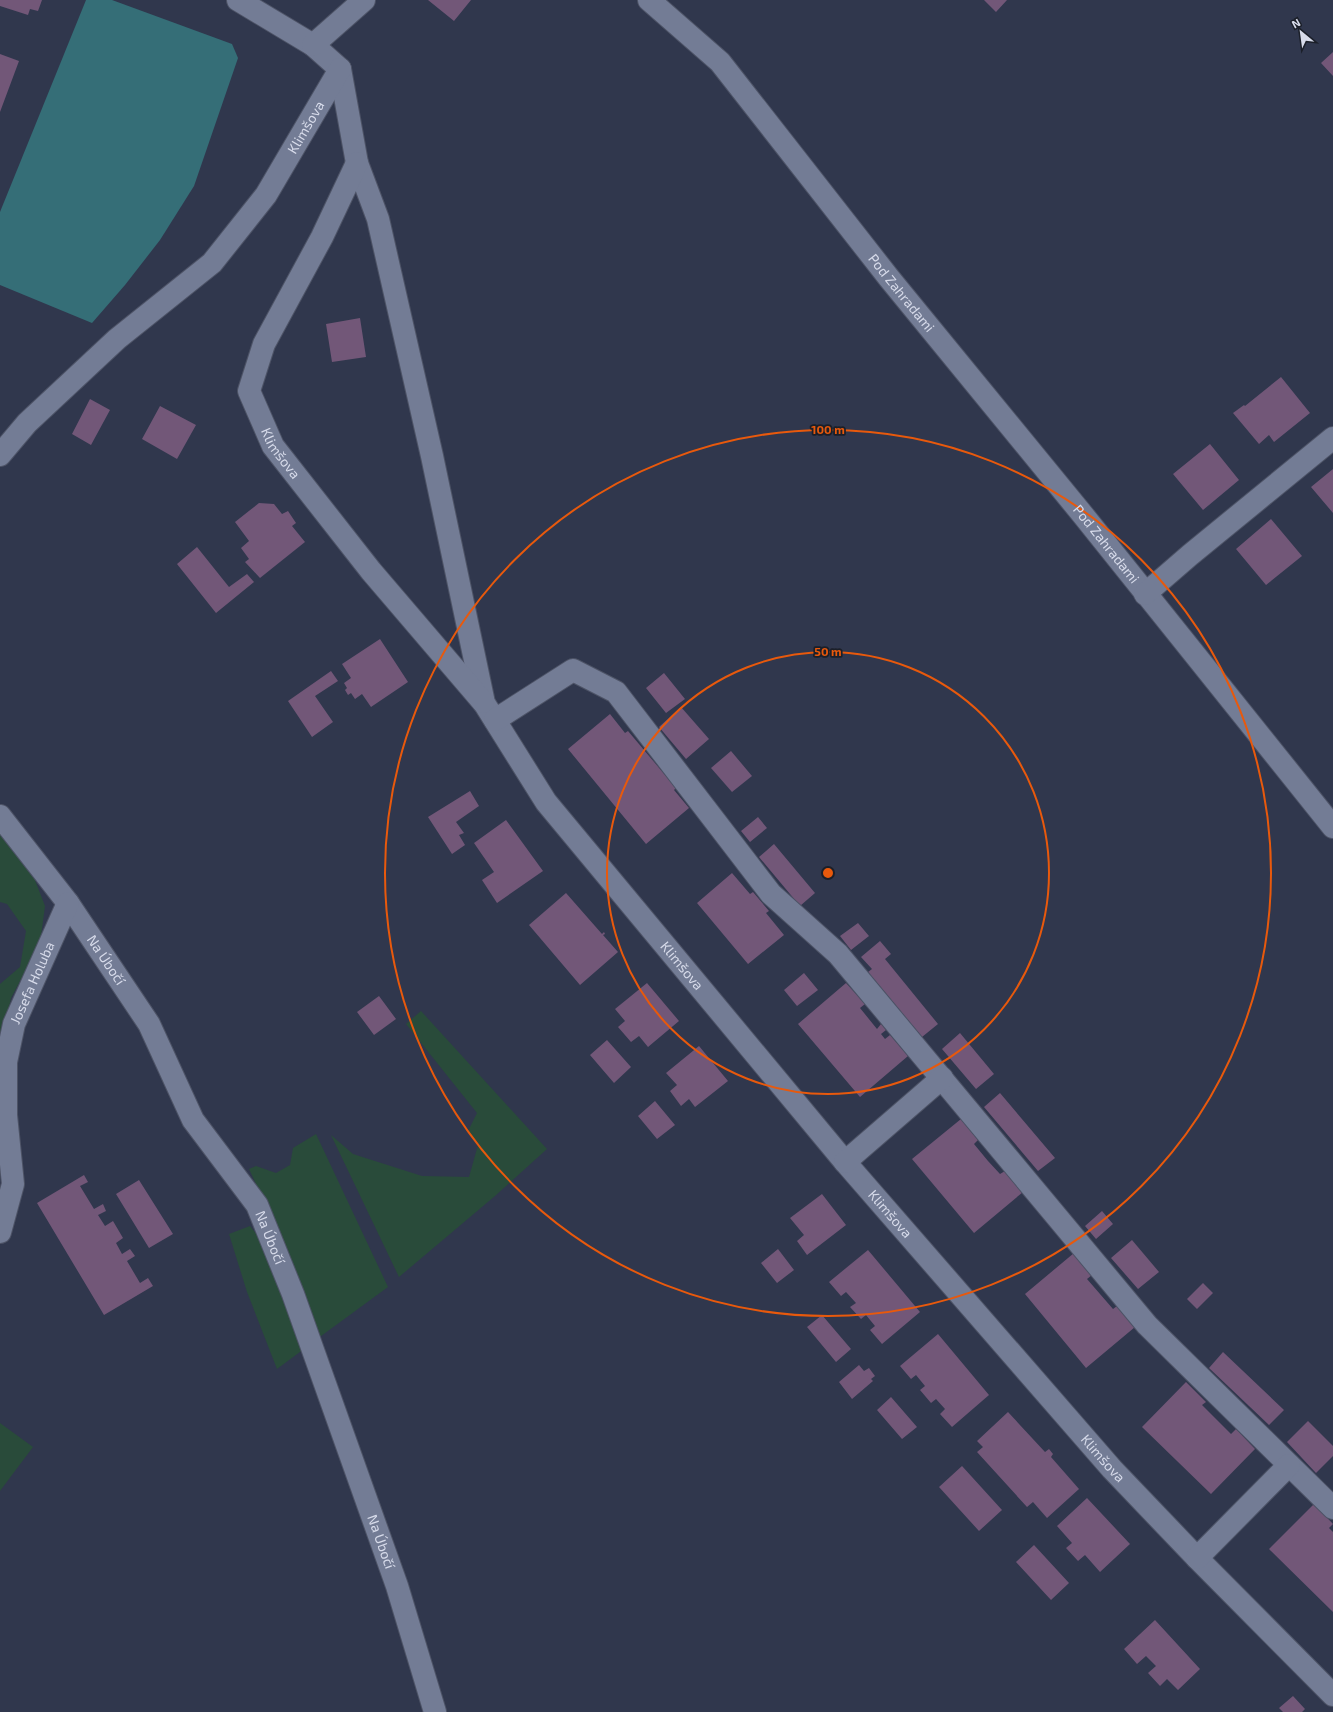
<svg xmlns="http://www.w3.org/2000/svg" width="1333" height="1712" font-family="'Exo 2',sans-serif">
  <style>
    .green { fill: #294b3a }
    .water { fill: #356e77 }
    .building { fill: #725778 }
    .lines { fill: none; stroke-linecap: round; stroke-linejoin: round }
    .minor-casing { stroke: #4d5366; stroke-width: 24 }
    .minor { stroke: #737c95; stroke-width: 22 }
    .ring { fill: none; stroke: #e8590c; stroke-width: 2 }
    .labels { text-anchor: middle; stroke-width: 3.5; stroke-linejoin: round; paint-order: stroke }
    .street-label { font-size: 14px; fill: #d7dbea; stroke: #1b1f29 }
    .centre { fill: #e8590c; stroke: #1b1f29; stroke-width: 2 }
    .ring-label { font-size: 12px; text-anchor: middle; font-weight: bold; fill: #e8590c; stroke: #1b1f29; stroke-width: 3.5; stroke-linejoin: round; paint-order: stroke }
  </style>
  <rect width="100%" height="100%" fill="#30374d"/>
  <path class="green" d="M0,834L35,880L45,906L40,944L11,998L0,1052V984L20,967L26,931L7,904L0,902Z
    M421,1011L547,1149L495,1196L399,1277L331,1135L353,1154L422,1176L469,1177L478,1145L468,1131L477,1113L406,1024Z
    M316,1134L388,1287L317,1339L278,1231L249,1169L256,1166L276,1173L290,1165L293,1148Z
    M250,1226L262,1241L304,1349L277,1369L247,1292L229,1234Z
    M0,1423L33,1447L0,1491Z"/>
  <path class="water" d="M86,0H112L232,44L238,58L194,186L160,240L125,285L92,323L0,285V212Z"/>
  <path class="building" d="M0,0H42L38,11L30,9L28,15L0,6Z
    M428,0H471L454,21Z
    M984,0H1007L996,12Z
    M1333,52V76L1321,63Z
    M0,54L19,61L0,112Z
    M360,318L366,357L332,362L326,324Z
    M1281,377L1310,413L1274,442L1269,435L1259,444L1233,413L1244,405L1245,406Z
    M90,399L110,410L91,445L72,434Z
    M160,406L196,425L177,459L142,439Z
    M1210,444L1239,480L1203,510L1173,474Z
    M1333,469V513L1311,487Z
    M259,503L274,504L282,514L288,511L296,523L292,526L305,542L260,578L245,562L249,559L241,548L249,541L235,522Z
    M1271,519L1302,556L1266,585L1236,549Z
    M197,547L229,587L247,574L254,582L216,613L177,564Z
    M380,639L408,682L371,707L362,694L355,699L351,693L348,695L345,690L347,688L344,683L351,678L342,664Z
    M331,671L338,681L315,696L333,722L312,737L288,701Z
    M664,673L685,699L666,713L646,688Z
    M681,707L709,739L686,759L659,727Z
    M610,714L625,733L628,731L676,788L674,790L689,808L646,844L568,749Z
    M731,751L752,776L732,792L711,768Z
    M470,791L479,806L456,822L464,833L459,835L465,845L452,854L428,817Z
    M758,817L767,828L750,842L741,831Z
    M506,820L543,871L497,903L482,880L494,872L474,843Z
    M774,844L815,893L800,906L759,857Z
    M732,873L750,894L753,892L769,911L766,913L784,935L748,964L697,903Z
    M566,893L602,934L604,932L605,934L603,935L618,952L580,985L529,925Z
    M858,923L869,936L851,950L840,936Z
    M880,941L891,954L885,959L938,1024L922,1037L868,972L872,969L861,957Z
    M804,973L818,990L797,1006L784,990Z
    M647,983L679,1021L648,1047L639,1036L631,1042L618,1027L625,1021L615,1009Z
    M846,983L865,1004L860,1008L877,1029L881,1024L886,1030L881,1034L885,1039L890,1035L908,1056L860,1097L798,1024Z
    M379,996L396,1019L374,1035L357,1012Z
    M960,1033L994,1074L976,1089L942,1049Z
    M607,1040L631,1067L614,1083L590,1055Z
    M699,1046L728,1081L695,1107L689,1099L681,1106L670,1091L677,1085L666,1073Z
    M1000,1093L1055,1158L1038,1171L984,1107Z
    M655,1101L675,1125L657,1139L638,1116Z
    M961,1119L978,1140L974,1144L988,1161L1000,1174L1005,1171L1023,1192L974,1233L912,1159Z
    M84,1175L88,1182L80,1186L94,1209L103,1204L106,1211L98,1215L105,1226L113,1221L123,1238L116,1243L122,1254L130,1249L135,1256L127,1261L140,1283L148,1278L153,1286L104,1315L37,1203Z
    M139,1180L173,1234L149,1248L116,1194Z
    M822,1194L846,1225L807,1255L797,1241L804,1235L790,1218Z
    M1102,1211L1113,1224L1096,1239L1085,1226Z
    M1132,1240L1159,1272L1138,1289L1111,1258Z
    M778,1249L794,1270L777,1283L761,1263Z
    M868,1250L920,1312L882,1344L870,1330L875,1326L866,1315L861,1319L850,1307L856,1303L846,1292L841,1296L829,1282Z
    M1074,1253L1092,1275L1087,1279L1113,1309L1117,1306L1135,1327L1086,1368L1025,1294Z
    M1203,1283L1213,1293L1197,1309L1187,1299Z
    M822,1315L851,1349L836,1362L807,1327Z
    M938,1334L989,1395L952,1427L940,1414L945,1409L936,1399L931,1403L920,1390L925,1386L916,1375L911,1379L900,1366Z
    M1223,1352L1284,1410L1269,1425L1209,1368Z
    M859,1365L864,1371L869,1368L875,1376L871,1379L873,1381L852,1399L839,1382Z
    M1186,1382L1206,1402L1202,1405L1231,1434L1236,1429L1255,1449L1211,1494L1142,1427Z
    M891,1397L917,1427L902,1439L877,1410Z
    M1008,1412L1045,1452L1049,1449L1053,1454L1051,1457L1079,1489L1047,1518L1033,1502L1027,1507L977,1452L983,1447L977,1441Z
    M1308,1421L1333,1446V1456L1316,1473L1287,1442Z
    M962,1466L1002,1510L979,1531L939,1487Z
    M1087,1498L1130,1544L1100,1572L1085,1555L1078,1561L1066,1548L1072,1543L1057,1526Z
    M1314,1504L1333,1524L1329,1528L1333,1532V1612L1269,1549Z
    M1034,1545L1069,1583L1051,1600L1016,1562Z
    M1155,1620L1200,1669L1178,1690L1167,1679L1160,1686L1148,1673L1156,1666L1146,1656L1137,1664L1124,1649Z
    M1293,1696L1305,1709L1302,1712H1283L1279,1708Z"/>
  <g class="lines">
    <defs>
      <g id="minor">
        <path id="s1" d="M238,0L313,45L340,69L357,163L378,219L432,456L484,703L546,802L845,1162L1112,1469L1197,1558L1333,1695"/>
        <path id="s2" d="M649,0L720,62L889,278L1083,515L1333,827"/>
        <path d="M313,45L364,0"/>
        <path id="s3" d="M357,163L322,237L264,344L249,391L273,446L371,571L483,702"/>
        <path id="s4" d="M0,455L27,423L117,339L212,263L266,195L340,69"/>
        <path d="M1145,594L1190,555L1333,438"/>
        <path d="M495,720L573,670L616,692L771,894L838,954L1147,1325L1333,1508"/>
        <path id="s5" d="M0,816L68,903L149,1024L193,1120L257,1205L293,1294L397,1586L435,1712"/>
        <path d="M845,1162L942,1078"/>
        <path id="s6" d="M0,1232L13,1184L6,1115V1062L14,1024L68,903"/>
        <path d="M1197,1558L1289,1465"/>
      </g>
    </defs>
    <use href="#minor" class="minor-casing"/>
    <use href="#minor" class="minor"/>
  </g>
  <g class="ring">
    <circle cx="828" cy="873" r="221"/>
    <circle cx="828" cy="873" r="443"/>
  </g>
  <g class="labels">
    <g class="street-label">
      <text dy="5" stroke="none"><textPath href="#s4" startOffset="452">Klimšova</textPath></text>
      <text dy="5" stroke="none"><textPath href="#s2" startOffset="388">Pod Zahradami</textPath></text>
      <text dy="5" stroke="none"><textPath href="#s3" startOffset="323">Klimšova</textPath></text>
      <text dy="5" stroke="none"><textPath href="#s2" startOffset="712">Pod Zahradami</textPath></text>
      <text dy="5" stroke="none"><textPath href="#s5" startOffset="179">Na Úbočí</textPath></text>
      <text dy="5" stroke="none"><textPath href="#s1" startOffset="1104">Klimšova</textPath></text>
      <text dy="5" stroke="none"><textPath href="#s6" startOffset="256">Josefa Holuba</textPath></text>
      <text dy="5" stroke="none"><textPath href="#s1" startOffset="1428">Klimšova</textPath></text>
      <text dy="5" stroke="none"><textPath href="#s5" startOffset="503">Na Úbočí</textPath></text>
      <text dy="5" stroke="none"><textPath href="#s1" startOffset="1752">Klimšova</textPath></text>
      <text dy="5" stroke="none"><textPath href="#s5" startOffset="827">Na Úbočí</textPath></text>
    </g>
  </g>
  <circle cx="828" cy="873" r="6" class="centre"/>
  <g class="ring-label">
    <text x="828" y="434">100 m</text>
    <text x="828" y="656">50 m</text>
  </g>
  <g transform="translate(1301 32) rotate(331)" stroke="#1b1f29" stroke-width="3" paint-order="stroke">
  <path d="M0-3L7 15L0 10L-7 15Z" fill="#d7dbea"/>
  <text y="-6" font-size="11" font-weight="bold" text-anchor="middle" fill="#d7dbea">N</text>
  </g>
</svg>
